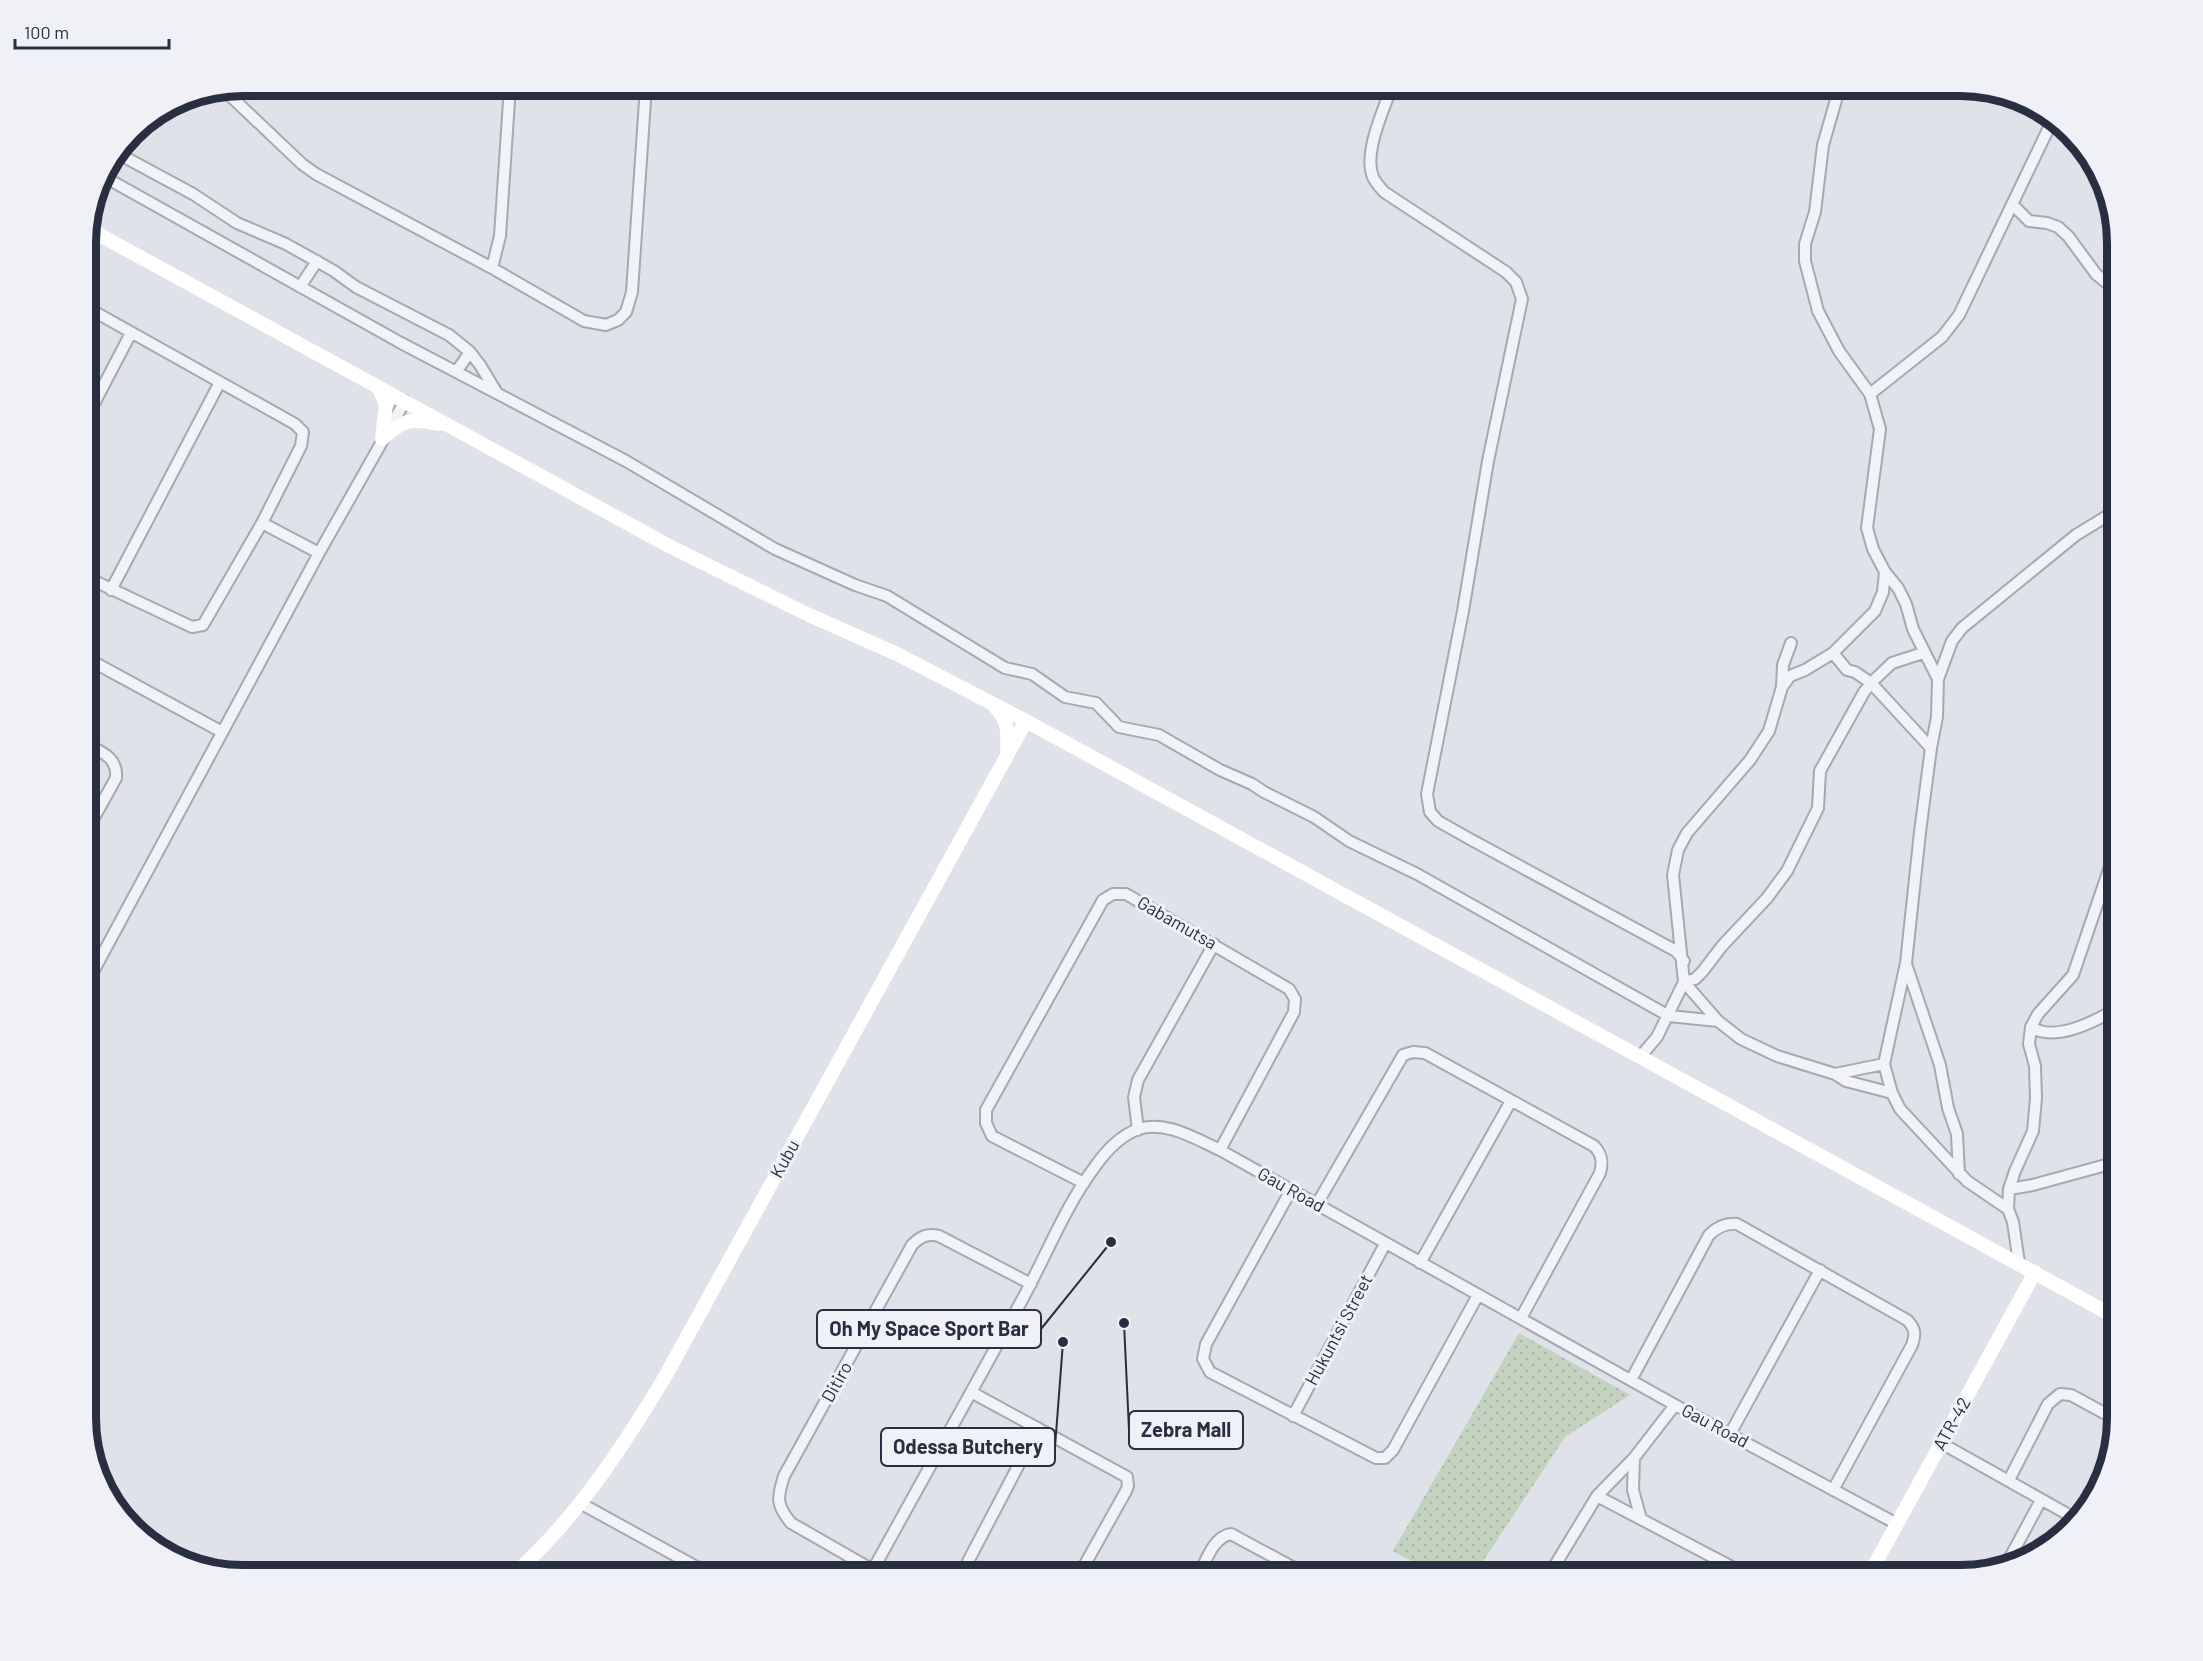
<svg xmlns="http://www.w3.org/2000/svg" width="2203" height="1661" font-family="Barlow,sans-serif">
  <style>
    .grass { fill: url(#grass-dots) }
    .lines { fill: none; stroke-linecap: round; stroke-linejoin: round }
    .street-casing { stroke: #a4a9b3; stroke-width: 14 }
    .street { stroke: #f2f3f7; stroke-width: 10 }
    .secondary { stroke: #fff; stroke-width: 14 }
    .labels { text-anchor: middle; stroke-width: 6; stroke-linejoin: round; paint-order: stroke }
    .street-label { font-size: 18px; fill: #272f40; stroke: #eff1f6 }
    .rim { fill: none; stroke: #272f40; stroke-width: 8 }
    .leader { fill: none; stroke: #272f40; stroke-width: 2 }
    .callout-dot { fill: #272f40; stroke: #eff1f6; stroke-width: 2 }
    .callout { fill: #eff1f6; stroke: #272f40; stroke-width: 2 }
    .callout-label { font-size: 20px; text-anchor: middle; font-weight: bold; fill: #272f40 }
  </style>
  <defs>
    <pattern id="grass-dots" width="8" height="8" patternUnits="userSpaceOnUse" patternTransform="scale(1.5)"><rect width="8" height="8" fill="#c3d3c0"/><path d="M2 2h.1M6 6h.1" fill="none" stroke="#a8b5a6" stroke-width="1.8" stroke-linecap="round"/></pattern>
  </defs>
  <rect width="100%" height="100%" fill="#dfe2e9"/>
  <path class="grass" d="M1519,1333L1630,1395L1565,1437L1474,1575H1437L1393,1551Z"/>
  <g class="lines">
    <defs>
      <path id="street" d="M1392,86C1384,109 1363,153 1373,177C1375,182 1380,187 1384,192L1506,272L1516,282L1522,299L1488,461L1463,611L1427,794L1430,812L1438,821L1468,838L1676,951L1684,961
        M223,89L302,164L316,174L492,268L584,321L606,325L618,320L626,312L632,292L646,86
        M117,153L193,194L237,223L286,244L334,271L356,287L449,335L470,352L480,365L497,393
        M101,175L401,343L626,461L775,549L855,585L887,596L1005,668L1032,674L1065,697L1096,703L1119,727L1159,735L1220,770L1252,784L1264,792L1314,817L1349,841L1417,874L1669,1016L1718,1021
        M2012,204L2029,221L2047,223L2058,227L2068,236L2096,274L2117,291
        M492,268L500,236L510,86
        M300,287L317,261
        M456,372L470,352
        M1870,394L1942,337L1959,315L2054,117
        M86,419L131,333
        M262,523L319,553
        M1885,572L1898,588L1906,604L1913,629L1938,679
        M86,577L192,627L203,625L262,523L301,446L303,432L295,424L86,307
        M111,590L220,382
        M1833,653L1847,670L1855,672L1871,683L1864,692L1820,771L1818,808L1787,871L1767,898L1722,946L1703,971L1695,979L1684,982L1718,1021L1741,1039L1777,1056L1835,1074L1846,1081L1892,1093
        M1923,653L1892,663L1871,683L1931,748
        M86,658L222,732
        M1782,686L1783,665L1791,643
        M86,832L116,778C118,757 101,752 86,744
        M1906,964L1940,1065L1948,1108L1957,1134L1959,1174
        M86,985L319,553L405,401
        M2031,1027C2055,1043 2095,1021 2117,1009
        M1640,1057L1657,1037L1684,982L1673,875L1678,850L1687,833L1750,760L1769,731L1782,687L1790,676L1805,670L1833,653L1875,611L1883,592L1885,572L1873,549L1867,528L1880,429L1870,394L1839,351L1818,311L1805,261V244L1815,212L1823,145L1840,86
        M1835,1074L1884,1064
        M1138,1130L1134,1097L1138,1080L1214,944
        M1084,1183L992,1136L986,1123V1110L1103,900L1113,894H1126L1289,989L1295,999L1294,1012L1220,1150
        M2009,1189L2033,1185L2117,1162
        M1291,1190L1206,1344L1203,1359L1210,1372L1376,1458H1385L1393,1450L1478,1295
        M1317,1204L1403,1055L1413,1052L1425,1053L1594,1146C1602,1154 1603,1162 1600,1173L1521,1318
        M2008,1209L2009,1189L2015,1171L2033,1131L2036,1098L2035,1066L2029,1044L2031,1027L2038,1014L2073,975L2117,846
        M1420,1263L1511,1101
        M2019,1263L2013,1222L2008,1209L1967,1181L1900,1109L1892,1093L1884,1064L1906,963L1920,832L1931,748L1937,717L1938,679L1952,641L1962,628L2076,535L2117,510
        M1631,1380L1709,1235C1717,1227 1725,1223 1737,1224L1907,1320C1915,1328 1916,1334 1912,1345L1833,1490
        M971,1392L1127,1477L1128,1486L1126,1491L1079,1575
        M1293,1416L1385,1244
        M1730,1434L1820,1270
        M1941,1443L2078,1520
        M1634,1458L1633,1490L1641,1519
        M2009,1480L2048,1404L2060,1394L2071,1395L2117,1420
        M1597,1496L1747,1575
        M580,1503L711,1575
        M2006,1565L2041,1500
        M873,1570L791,1523C776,1505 777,1498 784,1476L912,1245C920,1237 927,1233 939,1236L1031,1284
        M870,1575C920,1483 972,1392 1022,1300C1045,1258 1066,1205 1094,1168C1105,1152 1120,1136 1138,1129C1166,1120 1196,1139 1220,1150L1675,1405L1897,1524
        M961,1575L1038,1428
        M1199,1575C1206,1561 1213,1537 1231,1534L1307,1575
        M1549,1575L1597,1496L1634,1458L1675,1405"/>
    </defs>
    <use href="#street" class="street-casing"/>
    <use href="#street" class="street"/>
    <path class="secondary" d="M87,228L669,546L809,615L897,654L1026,721L2117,1318
      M378,387L386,404L382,439
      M382,439C404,419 410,418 439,424
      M995,707C1008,720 1008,732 1007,749
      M513,1575C576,1519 623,1447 666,1375L1026,721
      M1869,1575L2035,1272"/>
  </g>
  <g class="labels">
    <g class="street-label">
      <text transform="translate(1177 923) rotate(30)" y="6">Gabamutsa</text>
      <text transform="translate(785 1159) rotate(-61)" y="6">Kubu</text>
      <text transform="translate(1291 1190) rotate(29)" y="6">Gau Road</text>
      <text transform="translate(1339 1330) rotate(-62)" y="6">Hukuntsi Street</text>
      <text transform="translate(837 1382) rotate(-61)" y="6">Ditiro</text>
      <text transform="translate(1952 1424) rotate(-61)" y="6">ATR-42</text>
      <text transform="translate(1715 1426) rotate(28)" y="6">Gau Road</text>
    </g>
  </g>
  <path d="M0 0H2203V1661H0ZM243 96H1960A147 147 0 0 1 2107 243V1418A147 147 0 0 1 1960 1565H243A147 147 0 0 1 96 1418V243A147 147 0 0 1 243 96Z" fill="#eff1f6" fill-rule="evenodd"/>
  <path class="rim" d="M243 96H1960A147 147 0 0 1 2107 243V1418A147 147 0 0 1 1960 1565H243A147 147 0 0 1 96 1418V243A147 147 0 0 1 243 96Z"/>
  <path class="leader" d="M1111 1242L1041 1329M1124 1323L1129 1430M1063 1342L1055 1447"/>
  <g class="callout-dot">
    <circle cx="1111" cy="1242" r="6"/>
    <circle cx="1124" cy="1323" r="6"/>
    <circle cx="1063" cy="1342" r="6"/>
  </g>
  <g class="callout">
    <rect x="817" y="1310" width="224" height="38" rx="6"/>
    <rect x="1129" y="1411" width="114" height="38" rx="6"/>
    <rect x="881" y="1428" width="174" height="38" rx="6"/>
  </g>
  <g class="callout-label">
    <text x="929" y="1336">Oh My Space Sport Bar</text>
    <text x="1186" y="1437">Zebra Mall</text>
    <text x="968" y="1454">Odessa Butchery</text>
  </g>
  <path d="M15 39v9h154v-9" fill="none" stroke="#272f40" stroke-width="3"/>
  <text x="24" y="39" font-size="18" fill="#272f40" stroke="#eff1f6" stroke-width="4.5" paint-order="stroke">100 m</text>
</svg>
